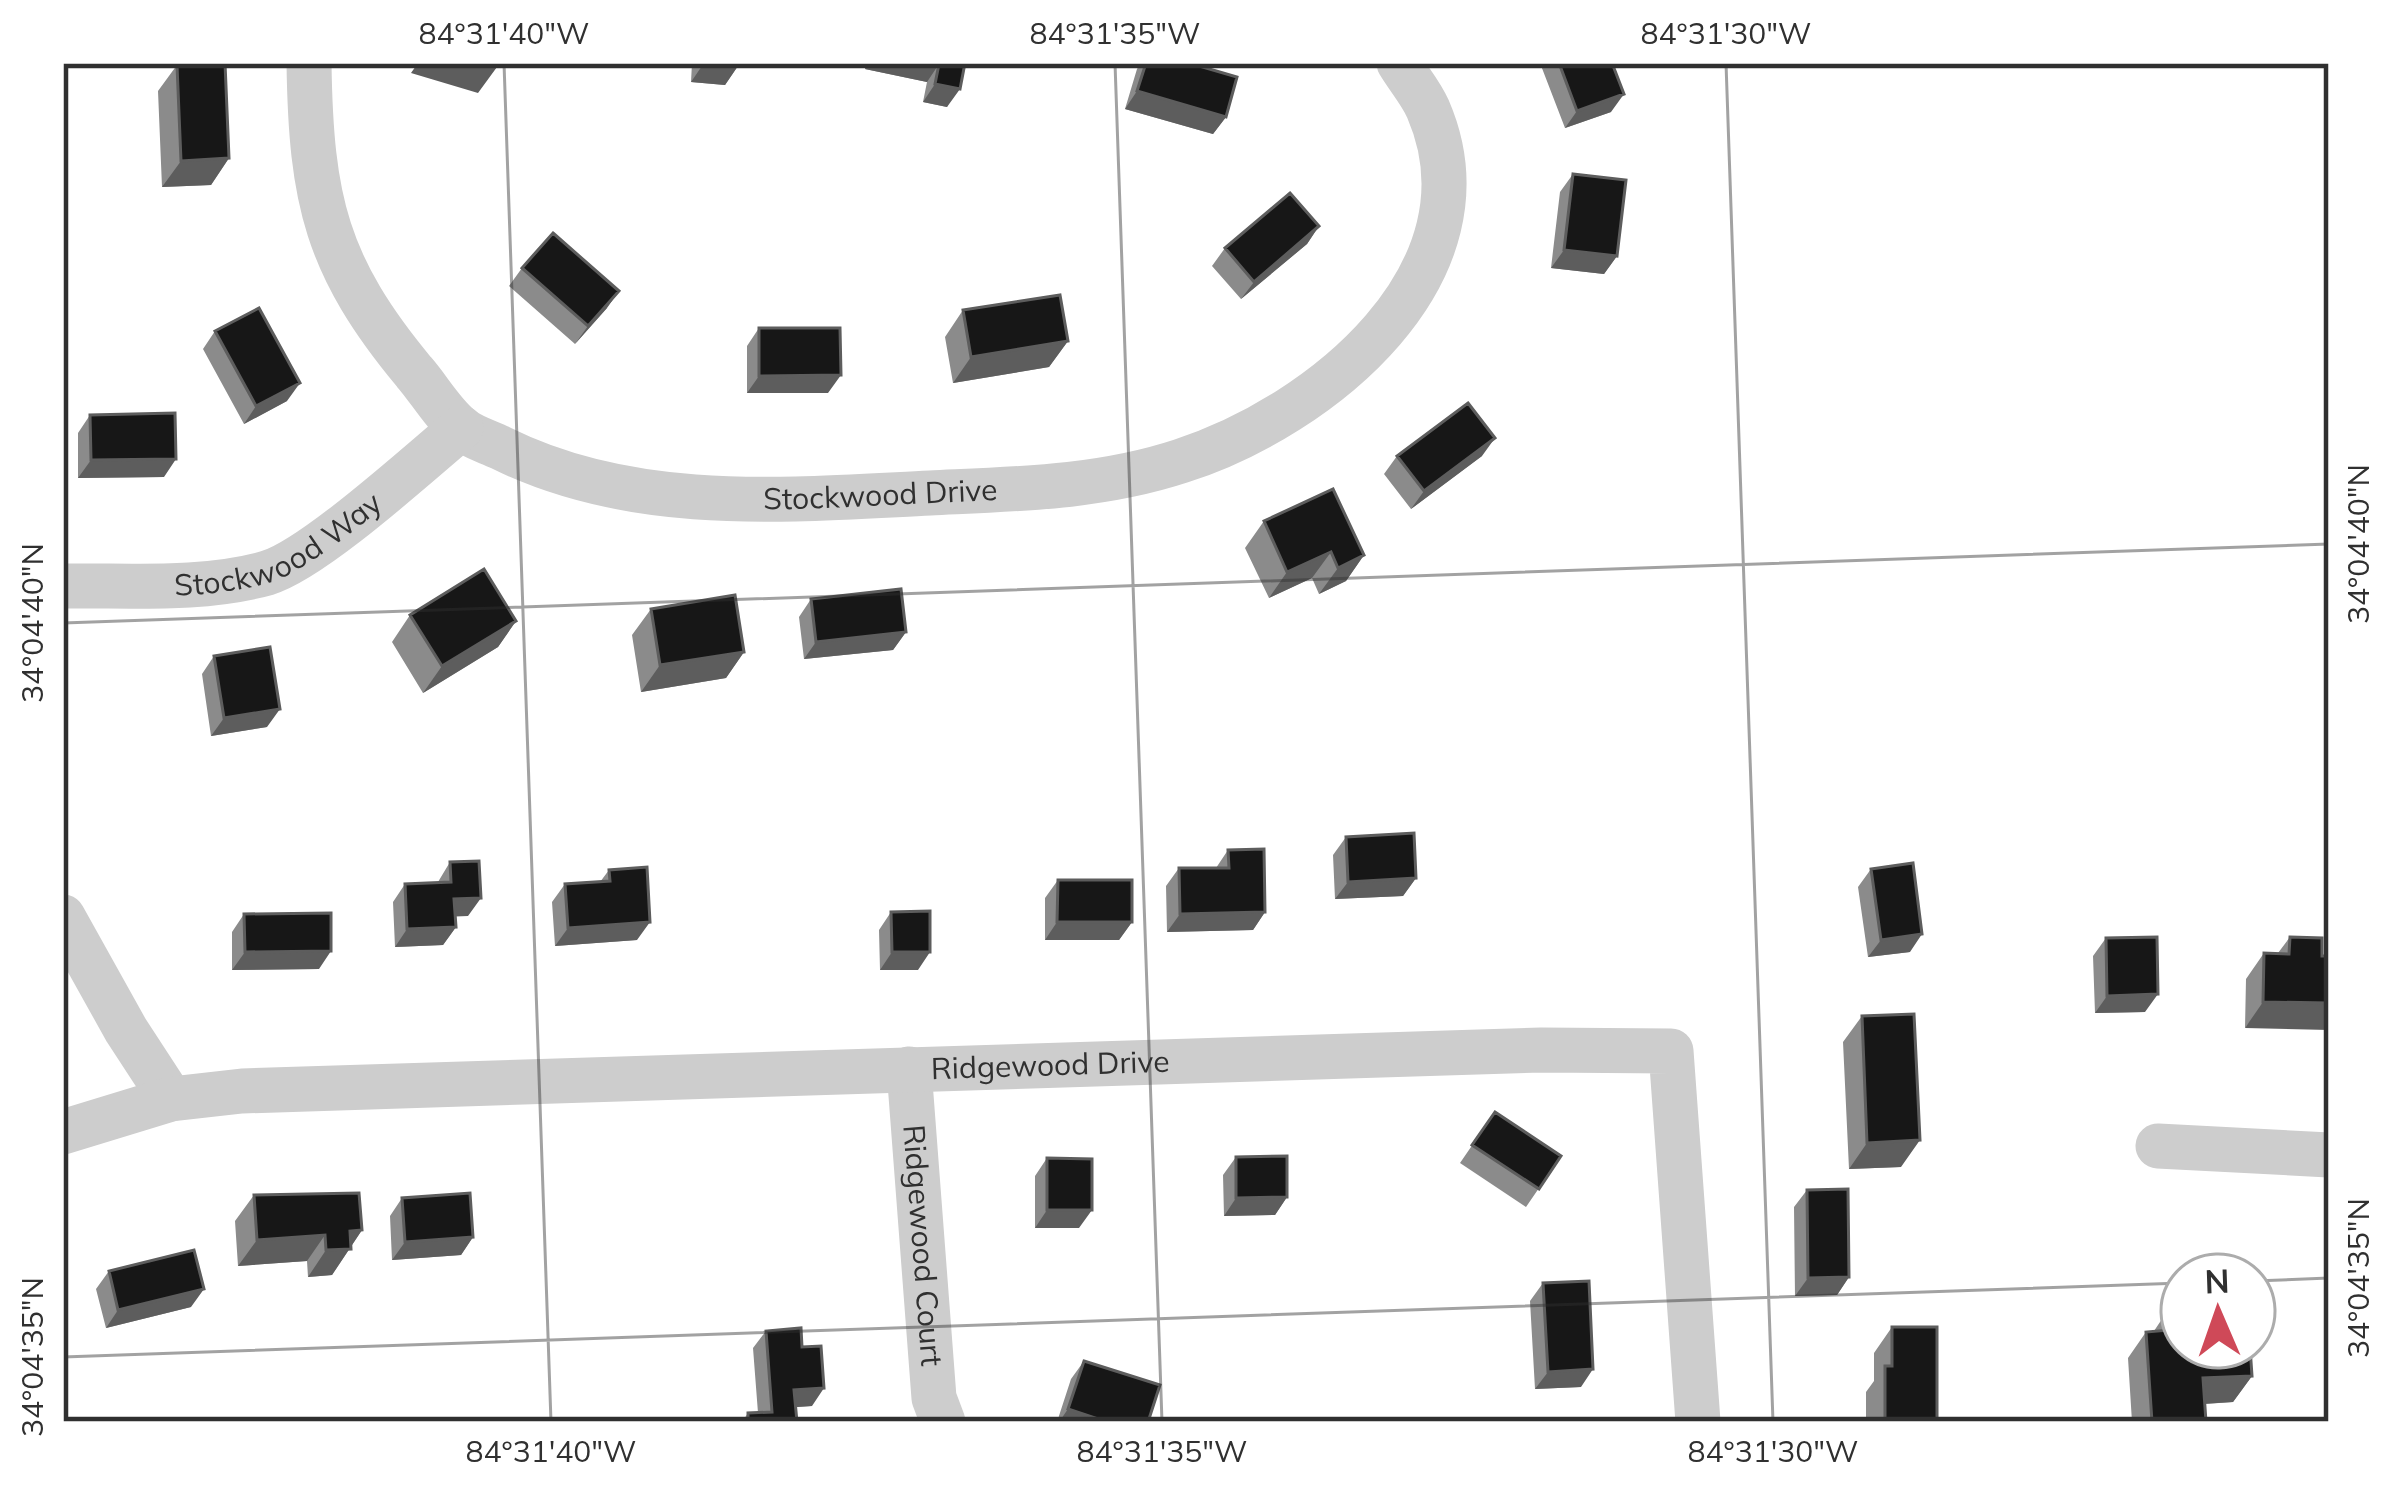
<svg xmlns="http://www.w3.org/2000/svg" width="2392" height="1485" font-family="Mulish,sans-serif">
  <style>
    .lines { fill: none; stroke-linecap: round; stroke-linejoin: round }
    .minor { stroke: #cdcdcd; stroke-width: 45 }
    .wall { fill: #8b8b8b }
    .shaded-wall { fill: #5d5d5d }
    .building { fill: #171717; stroke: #5d5d5d; stroke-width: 3 }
    .ticks { fill: none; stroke: #303030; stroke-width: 3; stroke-opacity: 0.45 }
    .labels { text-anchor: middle; stroke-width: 12; stroke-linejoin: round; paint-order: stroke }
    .street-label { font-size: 30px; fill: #303030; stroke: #fff }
    .neatline { fill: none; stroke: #303030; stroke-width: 4.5 }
    .ticks-label { font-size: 30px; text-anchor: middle; fill: #303030 }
  </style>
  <rect width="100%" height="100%" fill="#fff"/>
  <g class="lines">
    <g class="minor">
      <path id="s1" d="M309,63C311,200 326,266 414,372C429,389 443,414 461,428C471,437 489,442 501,448C634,514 786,500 930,493C1015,489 1099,488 1181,461C1319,417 1499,273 1428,109C1421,93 1408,78 1399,63"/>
      <path id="s2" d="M63,586C129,585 203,591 267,573C314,559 419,463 461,428"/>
      <path d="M63,917L126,1030L171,1099"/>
      <path id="s3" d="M909,1069L934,1398L943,1422"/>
      <path id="s4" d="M63,1132L171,1099L242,1091L1541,1050L1671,1051L1698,1422"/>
      <path d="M2158,1146L2329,1155"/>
    </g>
  </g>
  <path class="wall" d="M692,63H740L725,85L691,82Z
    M866,63H965L947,107L923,102L927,82L865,69Z
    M1141,63H1189L1226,117L1213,134L1125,109L1137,69Z
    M1540,63H1612L1611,112L1565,128Z
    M177,65L229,158L211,185L162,187L158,91Z
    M1573,174L1617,256L1604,274L1551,268L1560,192Z
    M1319,226L1307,244L1241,299L1212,266L1225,248Z
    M522,268L607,308L575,344L509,286Z
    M963,310L1068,341L1049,367L953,383L945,337Z
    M759,328L828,393H747V346Z
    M215,331L287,401L244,424L203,349Z
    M90,415L164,477L78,478V433Z
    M1397,456H1482L1411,509L1384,474Z
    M1264,521L1364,555L1346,581L1319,594L1312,578L1269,598L1245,548Z
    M811,599L906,632L893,650L804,659L799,617Z
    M651,609L744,652L726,678L641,692L632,635Z
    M410,615L516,621L498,647L423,693L392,642Z
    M214,656L267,727L211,736L202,674Z
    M1346,837L1416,878L1403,896L1335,899L1333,855Z
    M1228,850L1265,912L1253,930L1167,932L1166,886L1179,868H1216Z
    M450,862L468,916H455L456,927L443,945L395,947L393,902L405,884L438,882Z
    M1871,869L1910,952L1868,957L1858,887Z
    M609,870L637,940L555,946L552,902L565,884L600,882Z
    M1058,880L1132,922L1119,940H1045V898Z
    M891,912L918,970H880L879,930Z
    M244,914L319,969L232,970V932Z
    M2290,937L2322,938L2245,1028L2246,979L2264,953H2278Z
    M2106,938L2145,1012L2095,1013L2093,956Z
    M1862,1016L1901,1167L1849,1169L1843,1042Z
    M1495,1112L1561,1156L1526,1207L1460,1163Z
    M1236,1157L1287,1197L1275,1215L1224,1216L1223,1175Z
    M1047,1158L1079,1228H1035V1176Z
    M1807,1190L1849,1277L1837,1295L1795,1296L1794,1207Z
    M254,1195L362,1230L332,1275L308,1277L307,1261L238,1266L235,1221Z
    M402,1198L473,1237L461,1255L392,1260L390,1216Z
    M109,1271L191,1307L106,1328L96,1289Z
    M1543,1283L1581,1387L1535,1389L1530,1301Z
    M2168,1310L2182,1347L2252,1376L2233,1402L2205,1404L2206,1422H2132L2128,1358L2146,1332L2154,1331Z
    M1892,1327L1937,1422H1866V1392L1874,1381V1353Z
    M766,1331L802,1347L812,1406L796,1407L797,1422H742L748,1413H758L753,1348Z
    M1084,1361L1148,1422H1057L1071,1379Z"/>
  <path class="shaded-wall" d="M418,63H484L497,67L478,93L411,73Z
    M704,63H740L725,85L691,82Z
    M869,63H936L939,64L927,82L865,69Z
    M935,84L960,89L947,107L923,102Z
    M1137,91L1226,117L1213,134L1125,109Z
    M1624,94L1611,112L1565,128L1577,111Z
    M229,158L211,185L162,187L181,161Z
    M1319,226L1307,244L1241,299L1254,282Z
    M1564,250L1617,256L1604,274L1551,268Z
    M619,291L607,308L575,344L588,326Z
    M1068,341L1049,367L953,383L971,357Z
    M841,375L828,393H747L759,376Z
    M300,383L287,401L244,424L256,406Z
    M1495,438L1482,456L1411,509L1424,491Z
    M176,459L164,477L78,478L91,460Z
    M1331,552L1312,578L1269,598L1287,572Z
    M1364,555L1346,581L1319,594L1338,568Z
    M516,621L498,647L423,693L442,666Z
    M906,632L893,650L804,659L816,642Z
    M744,652L726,678L641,692L660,665Z
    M280,709L267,727L211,736L224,718Z
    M1416,878L1403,896L1335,899L1348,882Z
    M481,898L468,916L442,917L454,899Z
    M1265,912L1253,930L1167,932L1180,914Z
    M650,922L637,940L555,946L568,928Z
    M1057,922H1132L1119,940H1045Z
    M456,927L443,945L395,947L407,929Z
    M1922,934L1910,952L1868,957L1881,940Z
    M331,951L319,969L232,970L245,952Z
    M892,952H930L918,970H880Z
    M2158,994L2145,1012L2095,1013L2107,996Z
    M2263,1002L2329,1003V1030L2245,1028Z
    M1920,1140L1901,1167L1849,1169L1867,1143Z
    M1287,1197L1275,1215L1224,1216L1236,1198Z
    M1047,1210H1092L1079,1228H1035Z
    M362,1230L332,1275L308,1277L326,1250L350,1231Z
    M325,1235L307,1261L238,1266L257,1240Z
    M473,1237L461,1255L392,1260L405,1242Z
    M1849,1277L1837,1295L1795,1296L1808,1278Z
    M204,1289L191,1307L106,1328L118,1310Z
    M1593,1369L1581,1387L1535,1389L1548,1372Z
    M2252,1376L2233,1402L2185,1405L2203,1378Z
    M824,1388L812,1406L782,1408L794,1390Z
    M1068,1409L1107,1422H1059Z"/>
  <path class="building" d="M225,63L229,158L181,161L177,65Z
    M936,63H965L960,89L935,84L939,64Z
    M1146,63H1189L1237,77L1226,117L1137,91Z
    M1559,63H1612L1624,94L1577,111Z
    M1573,174L1626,180L1617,256L1564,250Z
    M1290,193L1319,226L1254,282L1225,248Z
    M553,233L619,291L588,326L522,268Z
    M1060,295L1068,341L971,357L963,310Z
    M259,308L300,383L256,406L215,331Z
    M759,328H840L841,375L759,376Z
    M1468,403L1495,438L1424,491L1397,456Z
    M175,413L176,459L91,460L90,415Z
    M1333,489L1364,555L1338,568L1331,552L1287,572L1264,521Z
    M484,569L516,621L442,666L410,615Z
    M901,589L906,632L816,642L811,599Z
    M735,595L744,652L660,665L651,609Z
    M270,647L280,709L224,718L214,656Z
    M1414,833L1416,878L1348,882L1346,837Z
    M1264,849L1265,912L1180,914L1179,868H1229L1228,850Z
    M479,861L481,898L454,899L456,927L407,929L405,884L451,882L450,862Z
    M1913,863L1922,934L1881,940L1871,869Z
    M647,867L650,922L568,928L565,884L610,881L609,870Z
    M1058,880H1132V922H1057Z
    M930,911V952H892L891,912Z
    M331,913V951L245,952L244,914Z
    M2157,937L2158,994L2107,996L2106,938Z
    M2290,937L2322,938V956H2329V1003L2263,1002L2264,953L2289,954Z
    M1914,1014L1920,1140L1867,1143L1862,1016Z
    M1495,1112L1561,1156L1539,1189L1472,1145Z
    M1287,1156V1197L1236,1198V1157Z
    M1047,1158L1092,1159V1210H1047Z
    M1848,1189L1849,1277L1808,1278L1807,1190Z
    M359,1193L362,1230L350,1231L351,1249L326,1250L325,1235L257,1240L254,1195Z
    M470,1193L473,1237L405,1242L402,1198Z
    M194,1250L204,1289L118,1310L109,1271Z
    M1589,1281L1593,1369L1548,1372L1543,1283Z
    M2182,1309V1347H2250L2252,1376L2203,1378L2206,1422H2152L2146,1332L2170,1330L2168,1310Z
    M1892,1327H1937V1422H1885V1366H1892Z
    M801,1328L802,1347L821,1346L824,1388L794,1390L797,1422H748V1413L772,1412L766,1331Z
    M1084,1361L1160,1385L1148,1422H1107L1068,1409Z"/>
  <path class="ticks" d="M504,63L551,1422M1115,63L1162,1422M1726,63L1773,1422M63,623L2329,544M2254,1281L2329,1278M63,1357L2182,1283"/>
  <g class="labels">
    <g class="street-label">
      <text dy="10" stroke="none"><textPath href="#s1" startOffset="840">Stockwood Drive</textPath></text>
      <text dy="10" stroke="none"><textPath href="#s2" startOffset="225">Stockwood Way</textPath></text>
      <text dy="10" stroke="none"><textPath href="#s4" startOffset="993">Ridgewood Drive</textPath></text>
      <text dy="10" stroke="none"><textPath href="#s3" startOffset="177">Ridgewood Court</textPath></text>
    </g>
  </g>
  <rect width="2392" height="1485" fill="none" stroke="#ffffff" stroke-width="132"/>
  <g transform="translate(2218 1311) rotate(358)"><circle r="57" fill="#ffffff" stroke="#acacac" stroke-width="3"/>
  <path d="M0-9L21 45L0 30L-21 45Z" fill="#cf4958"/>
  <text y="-18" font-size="33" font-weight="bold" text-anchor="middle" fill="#303030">N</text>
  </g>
  <rect x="66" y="66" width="2260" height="1353" class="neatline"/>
  <g class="ticks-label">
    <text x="504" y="44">84°31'40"W</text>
    <text x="1115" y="44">84°31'35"W</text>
    <text x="1726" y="44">84°31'30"W</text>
    <text transform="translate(2359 544) rotate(-90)" y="10">34°04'40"N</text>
    <text transform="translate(33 623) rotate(-90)" y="10">34°04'40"N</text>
    <text transform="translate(2359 1278) rotate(-90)" y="10">34°04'35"N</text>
    <text transform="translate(33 1357) rotate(-90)" y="10">34°04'35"N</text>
    <text x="551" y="1462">84°31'40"W</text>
    <text x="1162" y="1462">84°31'35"W</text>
    <text x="1773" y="1462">84°31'30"W</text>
  </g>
</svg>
